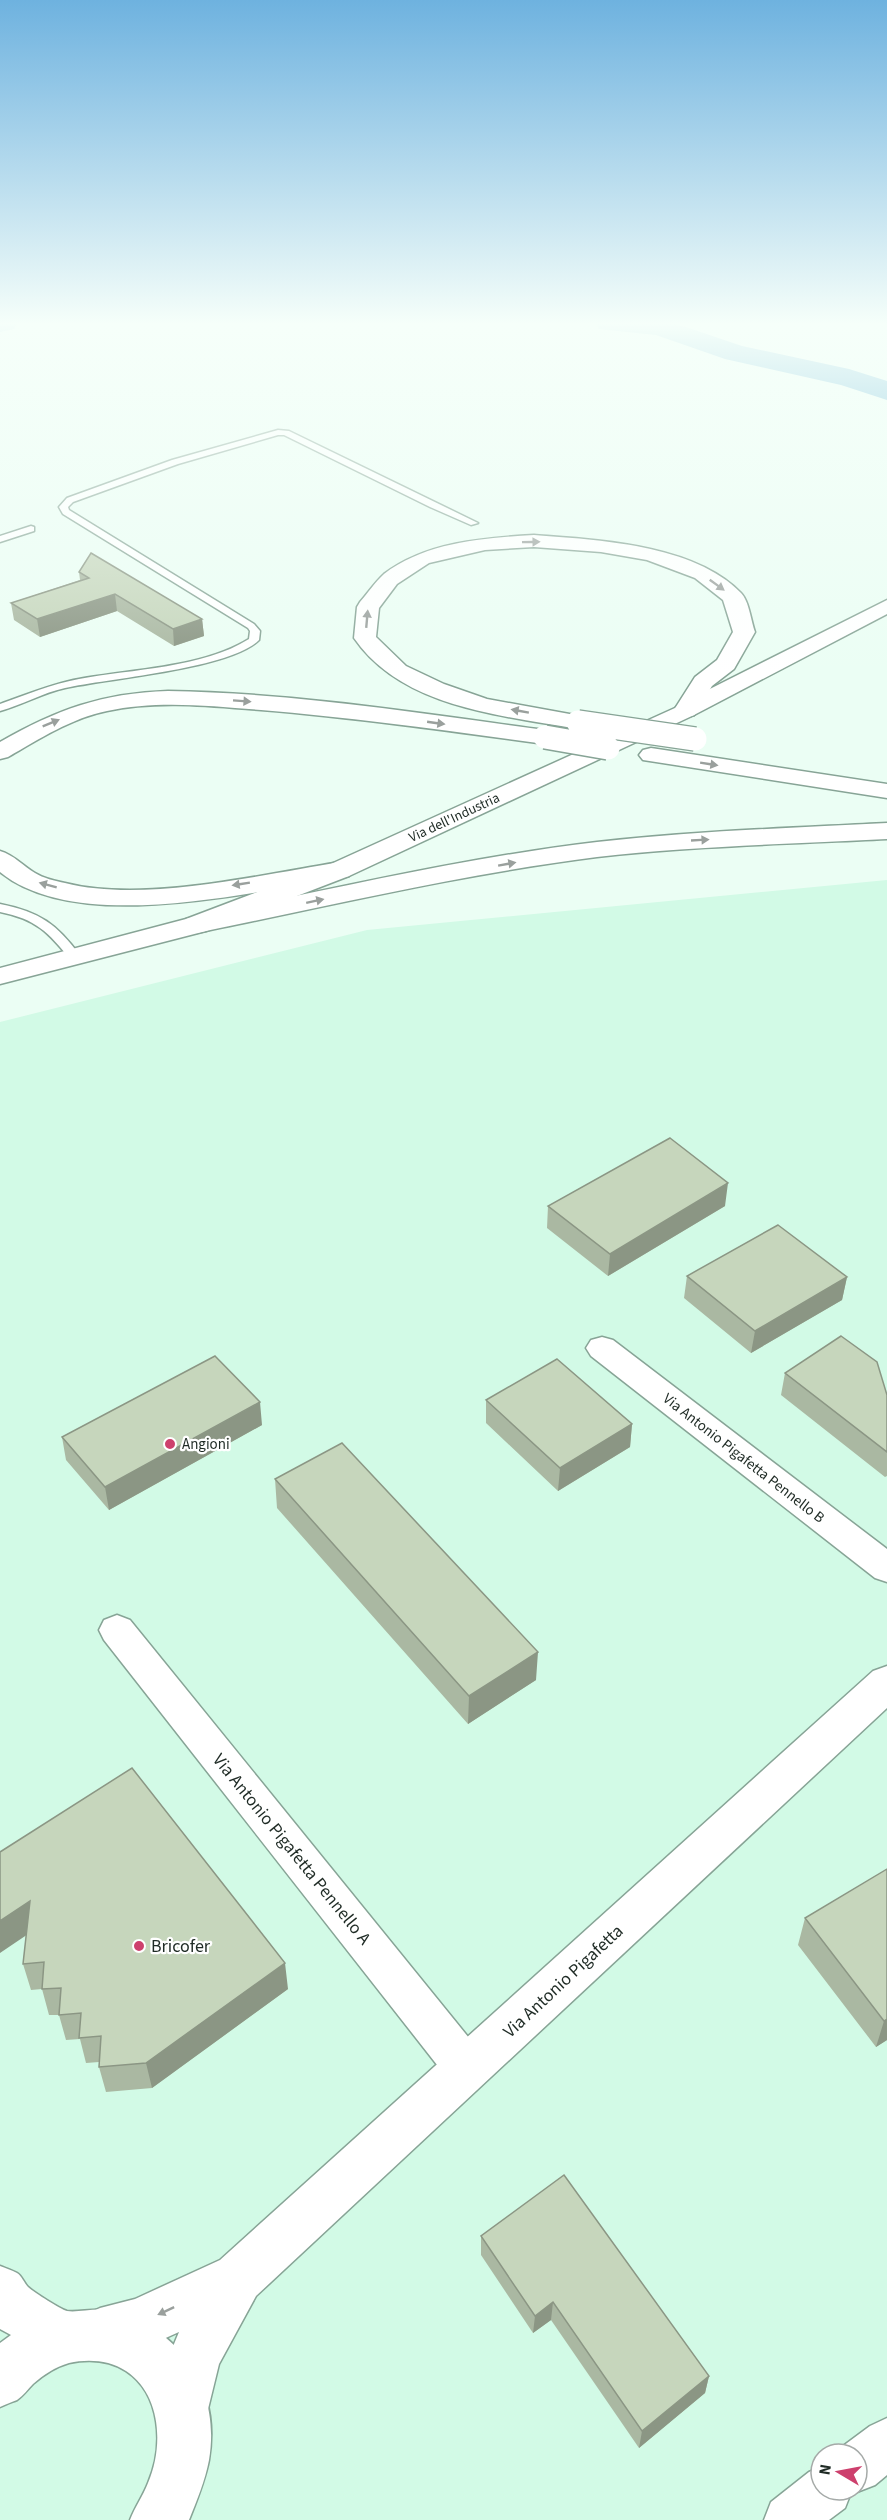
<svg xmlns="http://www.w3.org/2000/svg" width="887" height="2520" font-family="'Source Sans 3',sans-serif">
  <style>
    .built { fill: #d2fae6; fill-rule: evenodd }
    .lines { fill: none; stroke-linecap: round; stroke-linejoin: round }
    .river { fill: #57aed2; fill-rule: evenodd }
    .service-casing { stroke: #87a496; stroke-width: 3 }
    .minor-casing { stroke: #87a496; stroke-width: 3 }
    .tertiary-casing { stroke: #87a496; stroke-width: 3 }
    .secondary-casing { stroke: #87a496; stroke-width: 3 }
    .primary-casing { stroke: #87a496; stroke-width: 3 }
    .trunk-casing { stroke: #87a496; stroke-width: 3 }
    .service { fill: #fff; fill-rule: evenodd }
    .minor { fill: #fff; fill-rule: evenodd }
    .tertiary { fill: #fff; fill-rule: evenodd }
    .secondary { fill: #fff; fill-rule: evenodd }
    .primary { fill: #fff; fill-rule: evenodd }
    .trunk { fill: #fff; fill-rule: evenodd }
    .trunk-bridge-casing { stroke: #87a496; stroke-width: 26; stroke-linecap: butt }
    .trunk-bridge { stroke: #fff; stroke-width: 23 }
    .wall { fill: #aab8a2 }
    .shaded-wall { fill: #8b9684 }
    .building { fill: #c6d6bc; stroke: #8b9684; stroke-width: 1.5 }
    .oneway { fill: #9aa09d }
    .poi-dot { fill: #cd406d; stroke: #fff; stroke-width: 2 }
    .labels { text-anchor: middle; stroke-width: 4.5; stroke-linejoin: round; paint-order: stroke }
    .far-street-label { font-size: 14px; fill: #1f2b25; stroke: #fff }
    .poi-label { font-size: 15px; fill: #1f2b25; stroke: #fff; text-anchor: start }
    .street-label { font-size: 15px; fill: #1f2b25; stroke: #fff }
    .near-street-label { font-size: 18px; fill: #1f2b25; stroke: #fff }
    .near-poi-label { font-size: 18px; fill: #1f2b25; stroke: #fff; text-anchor: start }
  </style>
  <rect width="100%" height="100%" fill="#ebfef4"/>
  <path class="built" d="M887,880V2520H0V1022L367,930ZM821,2454H857V2490H821Z"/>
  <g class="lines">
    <path class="river" d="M0,323H18L14,329L0,332Z
      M595,323H674L742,346L849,369L887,381V400L841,385L725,359L656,335L599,329Z"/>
    <defs>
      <path id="service" d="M278,430L289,431L478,523L471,525L430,507L284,435H278L178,464L73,502L68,507L69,510L254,624L260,631L259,640C230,669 109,678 65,688C42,693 22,705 0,711V704C26,695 51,684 79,679C132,669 203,668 249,639L250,631L248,628L63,514L59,507L67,498L172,460Z
        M31,526L34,527V531L0,542V536Z
        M0,904C40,912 57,924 81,957L75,961L71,960C48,932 36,919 0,912Z"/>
      <path id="minor" d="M602,1337L613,1340L887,1549V1582L875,1578L591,1356L586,1348L591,1340Z
        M117,1615L130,1620L482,2054L489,2069L482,2084L467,2090L452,2084L104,1640L99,1630L104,1620Z
        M887,2418V2475L875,2485L857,2492L852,2490H857V2454H838L839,2449L870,2426Z
        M821,2467V2490H852L845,2508L829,2520H764L771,2502L809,2472Z"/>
      <path id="tertiary" d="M887,1666V1708L256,2296L219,2364L208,2409L200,2428L181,2436L162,2428L154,2409L167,2361L179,2332L139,2350L100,2360L82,2352L74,2334L82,2316L100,2308L135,2299L220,2260L873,1671Z"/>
      <path id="secondary" d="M887,600V614L694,715L686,717L678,715L674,710L678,705Z
        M0,2266C5,2268 12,2270 17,2273C22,2276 24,2283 28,2287C35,2293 60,2309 67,2311C78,2313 97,2307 112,2311C181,2329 221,2389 209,2460C205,2481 197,2500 189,2520H130C135,2507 143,2496 148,2483C164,2446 161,2394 126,2371C109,2360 88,2359 69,2363C55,2367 43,2375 33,2384C28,2389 23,2396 17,2400C12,2402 6,2404 0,2407V2343L11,2335L0,2329Z"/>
      <path id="primary" d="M686,703L694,705L698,710L694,715L349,876L206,931L0,984V968L186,919L331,864Z"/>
      <path id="trunk" d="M534,535C597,540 694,544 741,593C749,601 751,621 755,632L734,669L712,686L694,715L686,717L678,715L674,710L695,677L717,660L733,632L723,600L695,578L647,560L601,552L534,547L485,550L429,563L397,584L379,608L376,637L406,666L444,684L487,699L586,717L590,722L586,727L578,729C501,715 402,708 354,638L357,607L360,602C368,593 375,582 384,574C426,542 483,538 534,535Z
        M168,691C294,693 420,713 545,730L553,732L557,737L553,742L545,744C450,731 356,718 261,710C210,706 157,700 107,711C72,718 39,739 8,757L0,759V742C56,710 102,693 168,691Z
        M651,748L887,784V798L643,760L639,755L643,750Z
        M887,823V839C790,844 693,846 597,857C462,874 329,906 196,933L186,931L183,925L186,919L196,917C329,890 462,858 597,842C693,831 790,828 887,823Z
        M0,851C14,855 23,866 35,873C43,878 55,881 65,883C143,903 260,875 340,862L349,864L353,870L349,876L340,878C249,892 77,935 0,872Z"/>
    </defs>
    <use href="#service" class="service-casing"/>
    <use href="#minor" class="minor-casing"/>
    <use href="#tertiary" class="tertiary-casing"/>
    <use href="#secondary" class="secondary-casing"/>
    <use href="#primary" class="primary-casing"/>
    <use href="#trunk" class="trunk-casing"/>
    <use href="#service" class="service"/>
    <use href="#minor" class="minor"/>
    <use href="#tertiary" class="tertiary"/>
    <use href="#secondary" class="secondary"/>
    <use href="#primary" class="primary"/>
    <use href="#trunk" class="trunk"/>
    <defs>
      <path id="trunk-bridge" d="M578,722L695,739
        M545,737L608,748"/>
    </defs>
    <use href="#trunk-bridge" class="trunk-bridge-casing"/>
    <use href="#trunk-bridge" class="trunk-bridge"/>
  </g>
  <path class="wall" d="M79,572L202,619L204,636L174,646L117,611L40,637L14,620L11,603L80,580Z
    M548,1206H725L608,1276L547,1228Z
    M687,1276L847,1277L842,1300L751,1353L684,1298Z
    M785,1373L887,1395V1476L885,1477L781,1395Z
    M486,1400L632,1424L630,1447L558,1491L486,1423Z
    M262,1425L109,1510L66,1460L62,1437Z
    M275,1479L536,1680L468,1724L277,1508Z
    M0,1852L288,1989L152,2088L106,2092L99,2067V2062L86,2063L80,2039L66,2040L59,2015H49L42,1989L31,1990L23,1964L26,1935Z
    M887,1869V2040L876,2047L798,1945L805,1918Z
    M481,2236L709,2376L705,2393L639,2448L551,2320L533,2333L481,2255Z"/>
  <path class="shaded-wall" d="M115,594L117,611L40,637L37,619Z
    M202,619L204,636L174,646L173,629Z
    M728,1183L725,1206L608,1276L610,1254Z
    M847,1277L842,1300L751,1353L755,1331Z
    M260,1402L262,1425L109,1510L105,1487Z
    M632,1424L630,1447L558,1491L560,1468Z
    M538,1652L536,1680L468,1724L469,1696Z
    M30,1901L37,1928L0,1953V1921Z
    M285,1963L288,1989L152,2088L146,2063Z
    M887,2019V2040L876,2047L884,2021Z
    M553,2302L551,2320L533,2333L535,2316Z
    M709,2376L705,2393L639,2448L642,2431Z"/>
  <path class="building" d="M91,553L202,619L173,629L115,594L37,619L11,603L89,578L79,572Z
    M670,1138L728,1183L610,1254L548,1206Z
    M778,1225L847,1277L755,1331L687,1276Z
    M841,1336L877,1362L887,1395V1452L785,1373Z
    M215,1356L260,1402L105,1487L62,1437Z
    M557,1359L632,1424L560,1468L486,1400Z
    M342,1443L538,1652L469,1696L275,1479Z
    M132,1768L285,1963L146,2063L99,2067L101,2036L79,2038L81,2013L59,2015L61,1988L42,1989L44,1962L23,1964L30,1901L0,1921V1852Z
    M887,1869V2019L884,2021L805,1918Z
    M564,2175L709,2376L642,2431L553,2302L535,2316L481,2236Z"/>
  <defs><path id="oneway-solid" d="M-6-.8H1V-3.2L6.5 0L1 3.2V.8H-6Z" transform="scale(1.5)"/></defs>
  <g class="oneway">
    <use href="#oneway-solid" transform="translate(531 542) rotate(-1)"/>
    <use href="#oneway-solid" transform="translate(717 585) rotate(36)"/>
    <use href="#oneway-solid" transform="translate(367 619) rotate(-85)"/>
    <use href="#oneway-solid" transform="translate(242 701) rotate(4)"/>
    <use href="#oneway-solid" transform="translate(520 711) rotate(-170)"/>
    <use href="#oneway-solid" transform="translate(51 723) rotate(-22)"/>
    <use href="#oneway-solid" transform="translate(436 723) rotate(8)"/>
    <use href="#oneway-solid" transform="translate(709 764) rotate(9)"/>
    <use href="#oneway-solid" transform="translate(700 840) rotate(-3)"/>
    <use href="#oneway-solid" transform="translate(507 864) rotate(-10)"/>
    <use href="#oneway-solid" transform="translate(241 884) rotate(171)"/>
    <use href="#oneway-solid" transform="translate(48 885) rotate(-165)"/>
    <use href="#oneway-solid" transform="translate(315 901) rotate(-12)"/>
    <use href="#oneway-solid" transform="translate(166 2311) rotate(155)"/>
  </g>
  <linearGradient id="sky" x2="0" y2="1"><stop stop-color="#6eb2df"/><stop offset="0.48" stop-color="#f6fffa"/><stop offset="1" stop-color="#f6fffa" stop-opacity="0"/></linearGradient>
  <rect width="887" height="675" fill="url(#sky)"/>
  <g class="poi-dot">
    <circle cx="170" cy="1444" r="6"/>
    <circle cx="139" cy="1946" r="6"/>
  </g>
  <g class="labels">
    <g class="far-street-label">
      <text transform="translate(454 817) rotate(-25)" y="5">Via dell'Industria</text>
    </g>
    <g class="poi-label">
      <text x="182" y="1449">Angioni</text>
    </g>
    <g class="street-label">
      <text transform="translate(744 1458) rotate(38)" y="5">Via Antonio Pigafetta Pennello B</text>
    </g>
    <g class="near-street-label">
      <text transform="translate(292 1849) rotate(51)" y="6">Via Antonio Pigafetta Pennello A</text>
      <text transform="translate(563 1981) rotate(-43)" y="6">Via Antonio Pigafetta</text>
    </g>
    <g class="near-poi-label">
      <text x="151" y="1952">Bricofer</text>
    </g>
  </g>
  <g transform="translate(839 2472) rotate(280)"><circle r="28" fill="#ffffff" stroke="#a5aaa8" stroke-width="1.5"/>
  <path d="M0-4.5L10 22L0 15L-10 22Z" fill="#cd406d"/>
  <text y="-9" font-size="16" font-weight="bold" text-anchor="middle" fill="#1f2b25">N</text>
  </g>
</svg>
